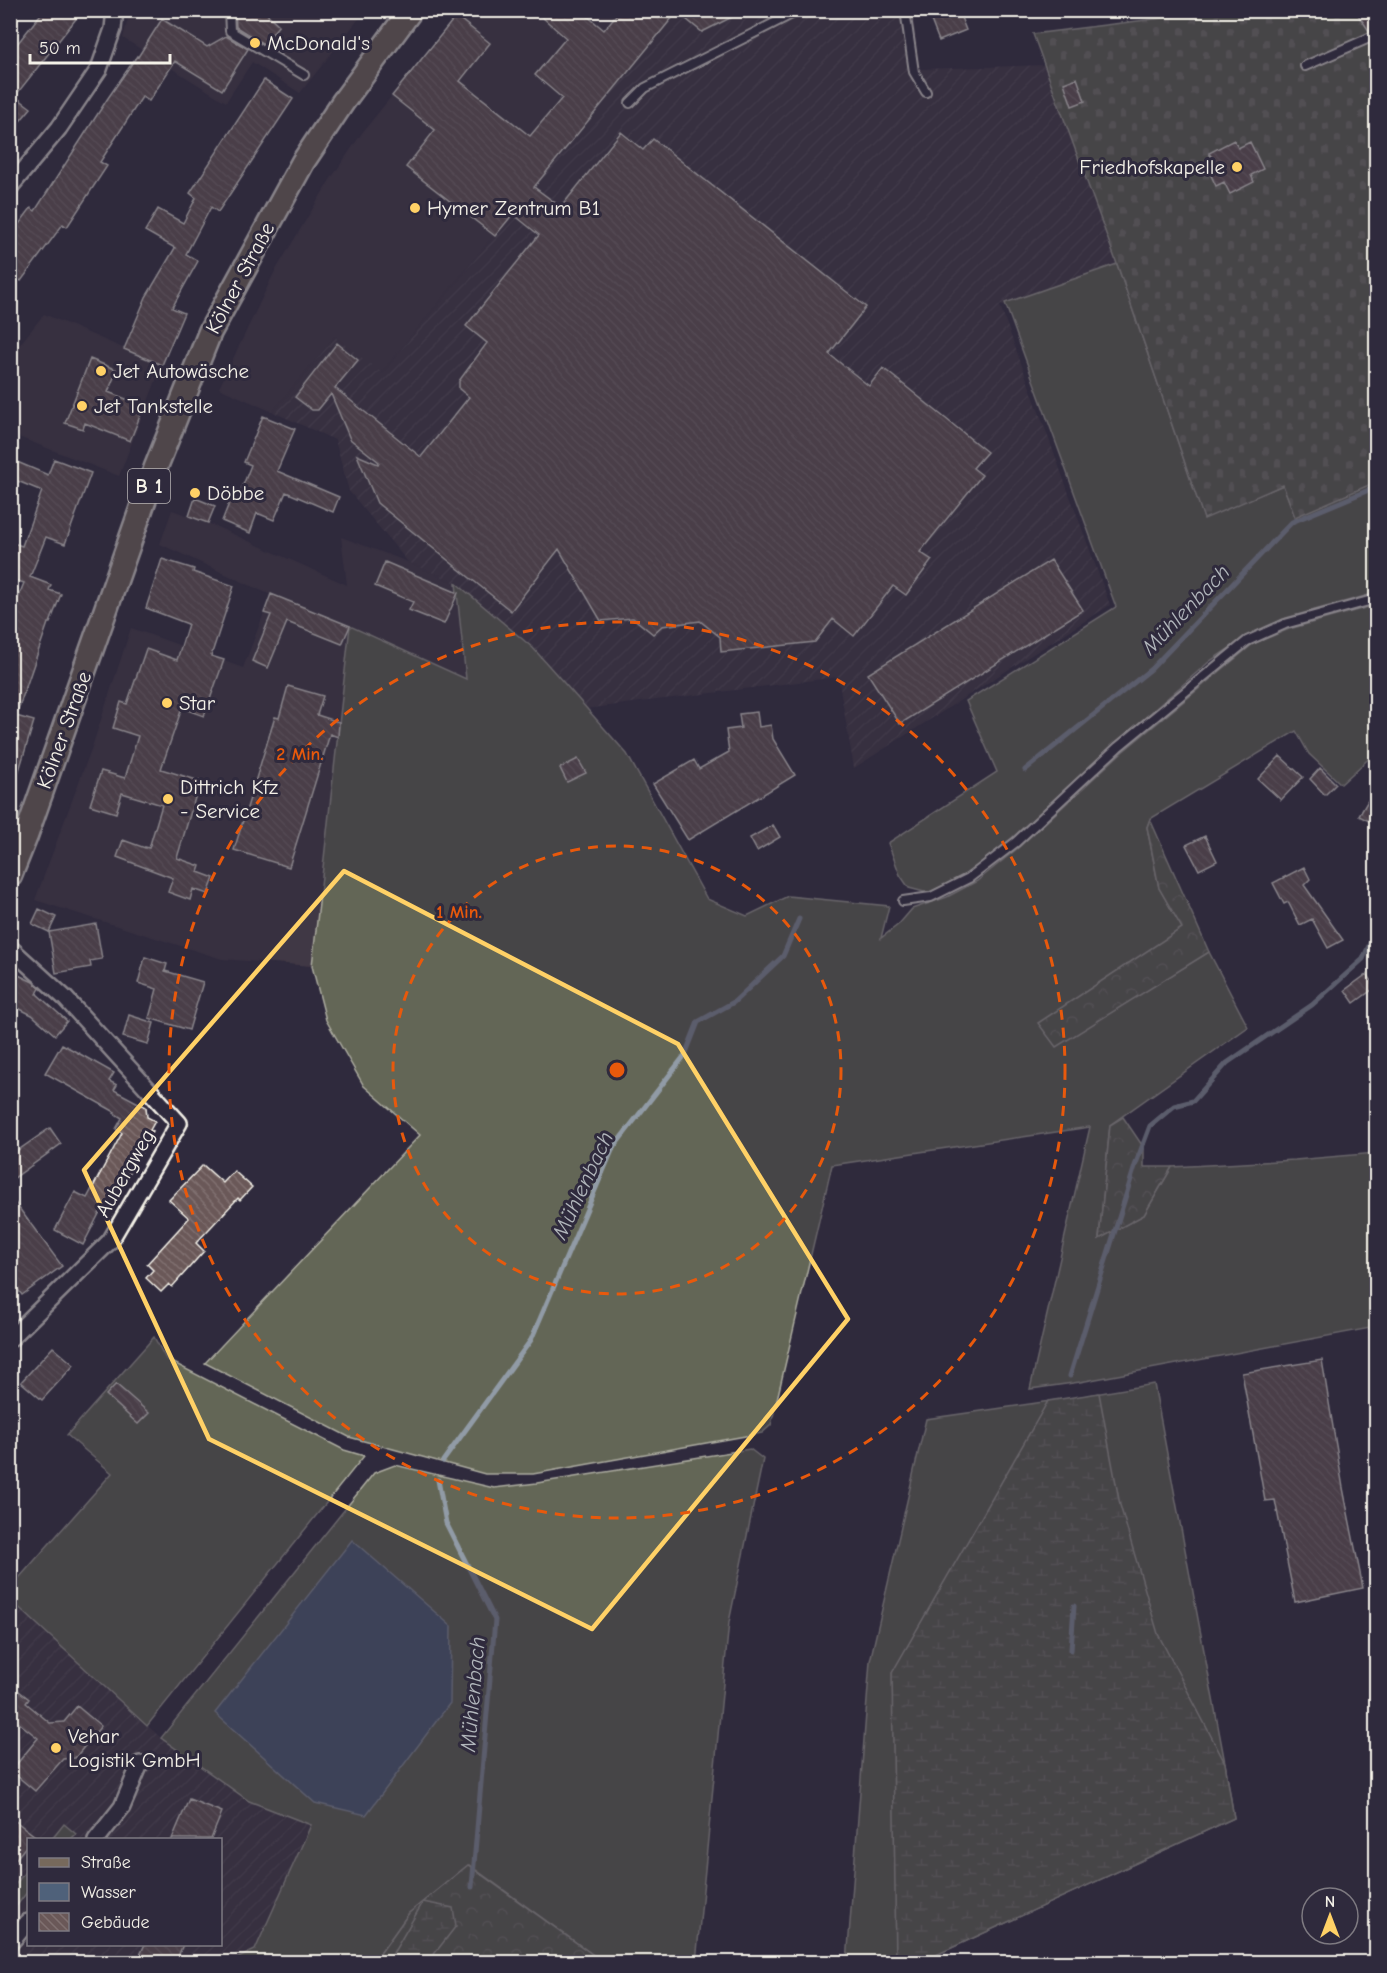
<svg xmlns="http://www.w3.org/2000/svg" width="1387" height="1973" font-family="'Comic Neue',sans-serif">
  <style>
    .built { fill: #413845 }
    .industrial { fill: url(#industrial-furrows); fill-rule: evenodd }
    .grass { fill: #646657; stroke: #acaca0; stroke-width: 1.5 }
    .forest { fill: url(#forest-crowns); stroke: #acaca0; stroke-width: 1.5 }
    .wetland { fill: url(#wetland-marsh); stroke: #acaca0; stroke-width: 1.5 }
    .cemetery { fill: url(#cemetery-stones); stroke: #acaca0; stroke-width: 1.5 }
    .water { fill: #4f617a; stroke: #919ba6; stroke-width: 1.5 }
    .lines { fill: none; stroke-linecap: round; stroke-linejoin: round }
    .stream { stroke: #919ba6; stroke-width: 5 }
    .building { fill: url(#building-back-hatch); stroke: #f4f1e8; stroke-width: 1.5 }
    .lane-casing { stroke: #f4f1e8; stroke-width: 12 }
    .street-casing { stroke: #f4f1e8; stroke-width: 20 }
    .primary-casing { stroke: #f4f1e8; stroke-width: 27 }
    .lane { stroke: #2f2a3d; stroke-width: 8 }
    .street { stroke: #2f2a3d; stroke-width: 15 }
    .primary { stroke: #77695c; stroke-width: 22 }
    .marked { fill: none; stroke: #ffd166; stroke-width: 4.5; stroke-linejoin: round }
    .ring { fill: none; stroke: #e8590c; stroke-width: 3; stroke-dasharray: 10 8 }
    .poi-dot { fill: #ffd166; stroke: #2f2a3d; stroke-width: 2 }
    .labels { text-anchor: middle; stroke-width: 6; stroke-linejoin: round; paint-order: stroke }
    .shield { fill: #2f2a3d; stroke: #b9b5b5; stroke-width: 1.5 }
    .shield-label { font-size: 20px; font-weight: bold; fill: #f4f1e8 }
    .poi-label { font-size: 21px; fill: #f4f1e8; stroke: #2f2a3d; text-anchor: start }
    .street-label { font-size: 21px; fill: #f4f1e8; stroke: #2f2a3d }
    .water-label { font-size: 22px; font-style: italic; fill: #b2b7bc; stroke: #2f2a3d }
    .centre { fill: #e8590c; stroke: #2f2a3d; stroke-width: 3 }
    .ring-label { font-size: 18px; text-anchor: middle; font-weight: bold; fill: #e8590c; stroke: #2f2a3d; stroke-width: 6; stroke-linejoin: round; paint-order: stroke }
  </style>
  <defs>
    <pattern id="industrial-furrows" width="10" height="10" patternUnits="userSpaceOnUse" patternTransform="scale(1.5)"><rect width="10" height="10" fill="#413845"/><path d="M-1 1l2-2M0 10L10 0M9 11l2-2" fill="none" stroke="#544c57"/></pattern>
    <pattern id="forest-crowns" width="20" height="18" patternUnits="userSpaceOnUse" patternTransform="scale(1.5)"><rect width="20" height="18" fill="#646657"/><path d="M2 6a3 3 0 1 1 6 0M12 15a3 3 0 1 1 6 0" fill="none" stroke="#7b7c6f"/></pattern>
    <pattern id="wetland-marsh" width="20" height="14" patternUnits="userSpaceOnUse" patternTransform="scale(1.5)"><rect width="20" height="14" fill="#646657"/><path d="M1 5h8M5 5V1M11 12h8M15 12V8" fill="none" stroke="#7b7c6f"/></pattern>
    <pattern id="cemetery-stones" width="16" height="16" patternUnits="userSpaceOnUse" patternTransform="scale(1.5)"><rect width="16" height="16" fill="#646657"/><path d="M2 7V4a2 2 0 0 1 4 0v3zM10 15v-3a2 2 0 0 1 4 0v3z" fill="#7b7c6f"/></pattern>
    <pattern id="building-back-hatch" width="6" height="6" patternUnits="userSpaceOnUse" patternTransform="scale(1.5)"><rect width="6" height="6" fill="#6a5858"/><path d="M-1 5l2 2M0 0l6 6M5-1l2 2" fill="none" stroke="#807070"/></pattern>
  </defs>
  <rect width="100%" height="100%" fill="#2f2a3d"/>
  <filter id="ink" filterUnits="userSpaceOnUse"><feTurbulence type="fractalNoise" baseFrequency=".0167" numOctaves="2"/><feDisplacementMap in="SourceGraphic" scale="12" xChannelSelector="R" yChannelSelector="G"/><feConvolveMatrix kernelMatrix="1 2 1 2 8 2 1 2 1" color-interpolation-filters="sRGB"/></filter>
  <g filter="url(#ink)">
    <path class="built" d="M528,10L580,11L585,15L590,10L746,11L702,32L677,12L381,374L335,337L273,412L219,388L274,273L330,180L362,133L460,11H510L520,19Z
      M130,11H365L300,93L252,62L226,102L123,38Z
      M44,314L162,365L119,476L11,434L10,357Z
      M172,510L208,523L347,585L341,537L408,562L456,583L466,679L350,627L312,966L222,959L35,900L92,747L131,628L243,668L271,595L160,544Z"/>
    <path class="industrial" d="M746,11H912L920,69L1045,65L1117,264L1000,306L1110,605L854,768L838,677L585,709L533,648L456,583L408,562L349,491L335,440L273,412L335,337L382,373L677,12L702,32Z
      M10,1600L161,1738L249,1801L311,1825L255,1950L230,1962H11ZM28,1840H220V1944H28Z"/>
    <path class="grass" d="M1117,264L1204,518L1283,485L1291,506L1376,454V593L1286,618L1248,636L1210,661L1109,749L1013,837L967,874L928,893L909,888L900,875L888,843L997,772L966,701L1116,607L1005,303Z
      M456,583L533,648L627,754L707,899L747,916L788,896L889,906L881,938L899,924L912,909L947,897L977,881L1018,848L1121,753L1253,644L1289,629L1376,605V752L1341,784L1309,754L1296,731L1150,819L1147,827L1159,888L1182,928L1039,1023L1056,1046L1209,952L1248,1027L1110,1125L1099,1239L1144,1215L1172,1167L1295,1160L1376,1153V1327L1080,1382L1030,1389L1090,1127L832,1165L771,1425L762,1433L533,1474H485L349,1437L205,1363L420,1135L364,1086L326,1020L312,966L350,626L466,679Z
      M154,1337L166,1359L344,1450L364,1456L147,1726L11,1600V1587L112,1473L67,1435Z
      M1154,1384L1225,1763L1234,1818L921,1962H847L870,1661L926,1419L1071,1398Z
      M750,1449L763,1459L729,1622L696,1962H603L469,1865L409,1913L374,1962H230L255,1950L311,1825L249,1801L161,1738L374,1473L395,1465L494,1488L537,1483Z
      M64,1824L76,1834L71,1839H52Z
      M28,1868V1891L11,1913V1890Z"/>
    <path class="forest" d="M1150,819L1209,952L1056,1047L1038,1023L1182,928L1159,888L1147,827Z
      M1123,1117L1144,1148V1167H1172L1144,1215L1099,1239L1110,1125Z
      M468,1865L603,1962H374L409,1913Z"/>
    <path class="wetland" d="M1099,1393L1120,1505L1158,1634L1225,1763L1234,1818L921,1962H896L892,1673L1048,1401Z
      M423,1902L453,1908L456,1926L428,1962H388Z"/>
    <path class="cemetery" d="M1219,11H1376V482L1295,517L1283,485L1204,519L1117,264L1033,34Z"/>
    <path class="water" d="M352,1540L451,1626L450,1703L366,1815L315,1803L215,1713Z"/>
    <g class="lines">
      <path class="stream" d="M1025,770L1151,669L1292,522L1376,487
        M1070,1376L1135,1166L1150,1126L1174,1106L1193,1101L1227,1063L1312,1005L1363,959L1376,930
        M443,1461L531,1340L613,1148L685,1055L698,1022L734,1002L783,956L799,919
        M438,1480L446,1523L495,1620L472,1887
        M1071,1650L1074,1606"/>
    </g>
    <path class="building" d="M44,10H83L15,96L31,108L10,133V53Z
      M235,10H267L268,15L279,25L270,36V48L236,27Z
      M534,10H580L604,30L620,10H662L672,18L534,187L561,207L621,132L643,150L653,139L866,307L829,354L869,386L883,368L987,452L973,468L982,475L920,552L932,560L906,595L893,586L854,636L833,619L815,642L721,652L720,637L700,621L662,626L653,634L633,618L601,621L559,549L511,611L377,503L357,455L378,464L379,462L350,439L331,394L318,410H312L295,397L337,343L358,360L335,388L421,457L469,397L459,389V381L487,343L466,326L539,235L513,214L495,236L406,167L435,130L392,96L456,16L490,43L460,81L530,136L562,98L535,75L566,38Z
      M675,10H746L702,32Z
      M927,10H958L966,30L939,41Z
      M1355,10H1377V29L1369,31Z
      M162,19L207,47L226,36L248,49L222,90L175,61L149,101L142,97L100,162L107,166L67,227L63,224L21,281L10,273V236L31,208L35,211L108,98L137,56L138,57Z
      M1077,78L1085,101L1072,106L1064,83Z
      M264,80L293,99L218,212L211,207L186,254L198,261L172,308L184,313L162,365L124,349L146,297L175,248L145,231L158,209L183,223L196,198L190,193Z
      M1234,140L1238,148L1250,142L1263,169L1251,175L1254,182L1230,194L1224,182L1216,186L1208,169L1216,165L1209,153Z
      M90,359L117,370L108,392L144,406L130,441L85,423L83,429L65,423Z
      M263,416L295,429L277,471L339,497L333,512L286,492L274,520L257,513L250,533L222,521L232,496L238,498L251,465L244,462Z
      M10,459L48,475L54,459L91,473L65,544L46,537L30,577L51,585L49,590L61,594L50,623H48L16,716L34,721L14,787H10V617L24,583L10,578V542L22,546L42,491L10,478Z
      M195,498L215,506L208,523L189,516Z
      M162,559L194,569L193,572L234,586L211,656L224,660L204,716L182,708L161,769L200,781L177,858L200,866L198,872L214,878L208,894L193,889L190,900L168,892L173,878L117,857L123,840L145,848V847L149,848L162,805L122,793L116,813L90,805L101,771L125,778L138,736L113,728L121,702L127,704L146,649L177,660L188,624L146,608Z
      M1051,560L1083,610L900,724L868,674Z
      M385,562L458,593L444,624L409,610L413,602L375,586Z
      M271,594L350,626L342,644L287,622L268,668L252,661L271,615L264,613Z
      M288,686L323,696L317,715L339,722L338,737L330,734L289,867L234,850L275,717L279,718Z
      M757,712L759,727L771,725L773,739L795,775L688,840L653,784L694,760L699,769L729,752L726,730L741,728L739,714Z
      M1280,756L1303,777L1281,800L1258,779Z
      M578,759L586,773L567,782L560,768Z
      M1320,768L1336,784L1325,795L1310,779Z
      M1377,785V825L1359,816Z
      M773,825L780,837L757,851L750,838Z
      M1205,836L1217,861L1199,870L1186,845Z
      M1304,867L1310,879L1304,885L1343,940L1328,948L1312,919L1300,925L1288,902L1284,904L1273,883Z
      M39,909L56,917L49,932L32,924Z
      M96,924L102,959L90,961L91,967L56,973L49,932Z
      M145,957L167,964L165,971L203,982L189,1030L149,1018L157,989L138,983Z
      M10,971L33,982L40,988L37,994L67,1021L55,1035L32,1015L10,1004Z
      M1367,974L1376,987L1354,1003L1345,990Z
      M129,1015L154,1023L148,1044L123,1037Z
      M62,1044L114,1073L109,1081L117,1085L114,1090L146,1107L147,1117L155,1121L150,1130L153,1131L109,1210L103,1206L83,1245L55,1230L75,1192L87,1198L122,1133L116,1129L122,1118L114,1113L115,1112L45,1073Z
      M50,1128L61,1144L10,1181V1156Z
      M203,1165L223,1183L234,1171L252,1187L240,1200L238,1198L196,1243L204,1251L172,1287L169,1284L161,1292L146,1278L153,1270L147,1264L189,1218L169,1200Z
      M10,1196L62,1266L22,1295L10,1279Z
      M53,1347L74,1365L42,1400L21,1382Z
      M1322,1360L1343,1488L1363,1588L1295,1602L1275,1500L1265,1501L1242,1373Z
      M116,1384L149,1413L138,1424L106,1395Z
      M10,1684L29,1699L26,1703L50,1723L64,1722L77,1706L101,1726L75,1758L63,1759L35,1791L11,1771L38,1738L14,1719L10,1725Z
      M189,1799L222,1812L211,1839H172Z
      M10,1817L35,1836L33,1839H28V1844L10,1866Z
      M145,1944H183L176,1962H137Z"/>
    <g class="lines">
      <defs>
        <path id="lane" d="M229,10L230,31L304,75
          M905,10L914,72L926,92
          M1305,66L1376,35
          M630,103L645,88L800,10
          M903,901L931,897L969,878L1016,842L1118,747L1247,641L1285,624L1376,599"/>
        <path id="street" d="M10,187L59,128L99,69L113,29L115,10
          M10,948L65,998L179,1123L110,1241L10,1339
          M96,1840L122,1807L140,1764
          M10,1943L28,1922"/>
        <path id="primary" d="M10,876L26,836L156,467L210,332L303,162L343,102L411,10"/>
      </defs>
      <use href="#lane" class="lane-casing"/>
      <use href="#street" class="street-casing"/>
      <use href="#primary" class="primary-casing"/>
      <use href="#lane" class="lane"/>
      <use href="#street" class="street"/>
      <use href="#primary" class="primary"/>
    </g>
  </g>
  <path d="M0 0H1387V1973H0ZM344,871L678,1044L848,1319L592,1629L209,1439L84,1170Z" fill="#2f2a3d" fill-opacity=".55" fill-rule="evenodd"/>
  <path class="marked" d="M344,871L678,1044L848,1319L592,1629L209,1439L84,1170Z"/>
  <g class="ring">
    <circle cx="617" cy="1070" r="224"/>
    <circle cx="617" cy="1070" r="448"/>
  </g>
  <g class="poi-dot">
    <circle cx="255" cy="43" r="6"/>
    <circle cx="1237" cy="167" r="6"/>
    <circle cx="415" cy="208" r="6"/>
    <circle cx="101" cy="371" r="6"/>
    <circle cx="82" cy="406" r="6"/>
    <circle cx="195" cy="493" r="6"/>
    <circle cx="167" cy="703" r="6"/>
    <circle cx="168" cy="799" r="6"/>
    <circle cx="56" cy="1748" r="6"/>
  </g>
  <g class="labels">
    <rect class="shield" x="128" y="469" width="42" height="34" rx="4.5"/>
    <g class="shield-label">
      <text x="149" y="493">B 1</text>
    </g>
    <g class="poi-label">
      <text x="267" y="50">McDonald's</text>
      <text x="1225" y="174" text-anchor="end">Friedhofskapelle</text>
      <text x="427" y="215">Hymer Zentrum B1</text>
      <text x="113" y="378">Jet Autowäsche</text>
      <text x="94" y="413">Jet Tankstelle</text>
      <text x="207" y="500">Döbbe</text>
      <text x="179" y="710">Star</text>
      <text x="180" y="794">Dittrich Kfz<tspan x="180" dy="24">- Service</tspan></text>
      <text x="68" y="1743">Vehar<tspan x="68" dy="24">Logistik GmbH</tspan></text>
    </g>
    <g class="street-label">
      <text transform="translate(240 278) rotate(-62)" y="7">Kölner Straße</text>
      <text transform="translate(64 730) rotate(-70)" y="7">Kölner Straße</text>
      <text transform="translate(125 1173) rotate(-60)" y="7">Aubergweg</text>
    </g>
    <g class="water-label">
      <text transform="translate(1185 609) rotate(-46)" y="8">Mühlenbach</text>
      <text transform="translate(582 1185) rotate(-65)" y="8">Mühlenbach</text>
      <text transform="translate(472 1694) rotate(-85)" y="8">Mühlenbach</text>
    </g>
  </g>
  <circle cx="617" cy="1070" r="9" class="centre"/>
  <g class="ring-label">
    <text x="300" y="760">2 Min.</text>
    <text x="459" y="918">1 Min.</text>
  </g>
  <rect width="1387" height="1973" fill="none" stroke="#2f2a3d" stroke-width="36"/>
  <rect x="18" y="18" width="1351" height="1937" fill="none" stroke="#f4f1e8" stroke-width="2" filter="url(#ink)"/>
  <rect x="27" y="1838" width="195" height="108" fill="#2f2a3d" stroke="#7e7a81" stroke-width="1.5"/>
  <rect x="39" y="1858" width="30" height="9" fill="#77695c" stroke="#7e7a81" stroke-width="1.5"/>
  <text x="81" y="1868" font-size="18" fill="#f4f1e8">Straße</text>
  <rect x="39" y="1883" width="30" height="18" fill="#4f617a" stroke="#7e7a81" stroke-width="1.5"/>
  <text x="81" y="1898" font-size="18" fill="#f4f1e8">Wasser</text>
  <rect x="39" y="1913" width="30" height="18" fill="url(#building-back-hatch)" stroke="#7e7a81" stroke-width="1.5"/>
  <text x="81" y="1928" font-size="18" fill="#f4f1e8">Gebäude</text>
  <g transform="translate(1330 1916)"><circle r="28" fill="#2f2a3d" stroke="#7e7a81" stroke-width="1.5"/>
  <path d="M0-4.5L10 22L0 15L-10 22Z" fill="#ffd166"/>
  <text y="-9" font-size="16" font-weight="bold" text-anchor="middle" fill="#f4f1e8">N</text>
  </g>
  <path d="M30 54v9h140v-9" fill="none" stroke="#f4f1e8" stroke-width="3"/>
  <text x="39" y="54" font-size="18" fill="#f4f1e8" stroke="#2f2a3d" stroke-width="4.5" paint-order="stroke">50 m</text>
</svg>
